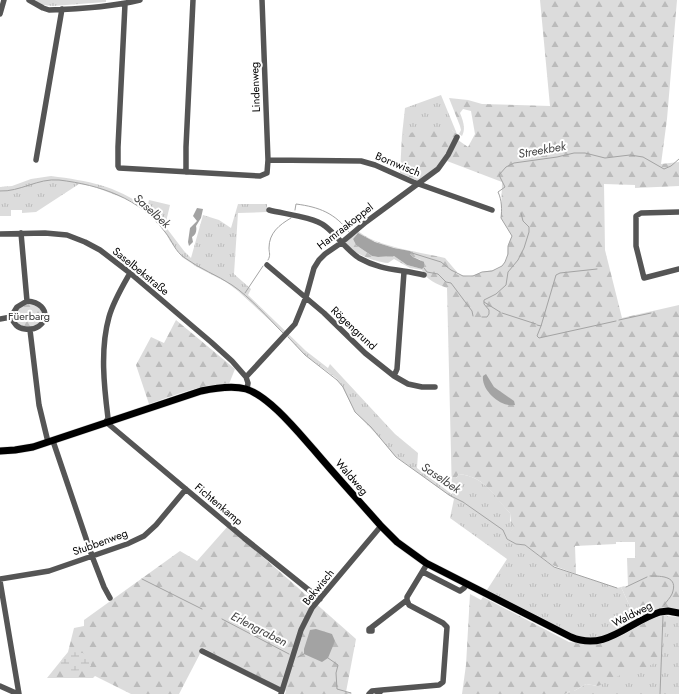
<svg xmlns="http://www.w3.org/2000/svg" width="679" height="694" font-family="Jost,sans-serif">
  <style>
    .grass { fill: url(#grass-tufts) }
    .forest { fill: url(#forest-firs); fill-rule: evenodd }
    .wetland { fill: url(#wetland-marsh) }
    .water { fill: #a3a3a3 }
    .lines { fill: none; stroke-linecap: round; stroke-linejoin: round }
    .stream { stroke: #a3a3a3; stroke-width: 1 }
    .major-casing { stroke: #dbdbdb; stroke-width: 8 }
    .minor { stroke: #555; stroke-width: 5.5 }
    .major { stroke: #000; stroke-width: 7 }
    .labels { text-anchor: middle; stroke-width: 4; stroke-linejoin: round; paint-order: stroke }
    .street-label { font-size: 11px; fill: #000; stroke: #fff }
    .park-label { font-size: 11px; fill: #333; stroke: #fff }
    .water-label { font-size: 12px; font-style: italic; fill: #444; stroke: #fff }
  </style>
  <defs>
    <pattern id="grass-tufts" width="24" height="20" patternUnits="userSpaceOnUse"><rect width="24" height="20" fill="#dcdcdc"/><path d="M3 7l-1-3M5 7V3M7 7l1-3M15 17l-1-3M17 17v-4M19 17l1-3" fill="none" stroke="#bbb"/></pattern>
    <pattern id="forest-firs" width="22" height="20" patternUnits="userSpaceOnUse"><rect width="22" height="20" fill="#dcdcdc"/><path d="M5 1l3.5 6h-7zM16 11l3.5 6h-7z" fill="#bbb"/></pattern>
    <pattern id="wetland-marsh" width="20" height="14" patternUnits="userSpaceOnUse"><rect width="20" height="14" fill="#dcdcdc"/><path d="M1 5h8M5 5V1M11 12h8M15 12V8" fill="none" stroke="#bbb"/></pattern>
  </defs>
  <rect width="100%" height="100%" fill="#fff"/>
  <path class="grass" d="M35,0H106V2L53,6L42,5Z
    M441,95L457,134L452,130L402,135L405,108Z
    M51,176C89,181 114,185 147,208L149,200L170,205L165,226L184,251L191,258L203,215L219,220L231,228L238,204H267V212L238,213L234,274L251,289L248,295L306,351L328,368L330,364L395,434L418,453L417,468L453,495H456V478L459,474C486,477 493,495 510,513V521L515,526L509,535L504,531L506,538L510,541L525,545L554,567L617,588L621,587L637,622L612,636L587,642L485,593L507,559L450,518L454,499L394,455L381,439L355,412L342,386L336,378L305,355L288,337L238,291L226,282L197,267L182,257L170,241L164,230L146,212L131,201L92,186L79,184L36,212L22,213V210H11V216H0V187L12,186L31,179Z
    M667,616L679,617V694H565L570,691H574L586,684L598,686L649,622Z"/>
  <path class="forest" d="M540,0H677L667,119L661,164L679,162V186L635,188V185L604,184L605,250L622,318L679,305V613L672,611L637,622L621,587L628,586L627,558H635V542H616V544L575,546L576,574L552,565L525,545L516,544L506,538L503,530L509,534L514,527L511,523L510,513C493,496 486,477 459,474L456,478V495H452L447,288C437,284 426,280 422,270L410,268L394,259L388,263C376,262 351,254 346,242L358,231C377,247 420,252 445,258L457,272L456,274C462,275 468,278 474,275C477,275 480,272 483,272C491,270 500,271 505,262C508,257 507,253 508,247C508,243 510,240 512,236L501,218L502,182L447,161L458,140L468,147L475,134L471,111L463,109L460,113C463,121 466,128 462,136L459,134L461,130L460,126L449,98L468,100L482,104L550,106ZM357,234C362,234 368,239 374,241C386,246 398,249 410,251V254L413,257L421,260L422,269L407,265L394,256L378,257L372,256L356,245L353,239Z
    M422,130H452L457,134L437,168L418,181L400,173L402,135Z
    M27,303L37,305L43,313L41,322L30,328L18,325L14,319L17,309Z
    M176,320L235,369L229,384C200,384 176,395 149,404L136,365L151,337L164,343Z
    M228,526L356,639L346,692H351V694H285L286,691L203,648L179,694H131L95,676L93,678H47L68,652L74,628L84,626V620L180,551L197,561Z
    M470,594L481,600L483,597L569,642L594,645L623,635L652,618L667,615L662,659L638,672L631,670L598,686L586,684L574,691H570L565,694H462L466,665Z"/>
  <path class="wetland" d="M72,652L83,653L91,659V666C81,673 68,671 57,668L63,658Z"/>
  <path class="water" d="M197,208L203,209L201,218L196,226C197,230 196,235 192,237L193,242L189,246L188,242L190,228L197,221L193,216Z
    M358,233L375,242L394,248L410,251L412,253L410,254L413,257L424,262V267L422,269L407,265L394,256L378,257L372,256L356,245L353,239Z
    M486,374L494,387L514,401L515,405C501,408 481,390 483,376Z
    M316,629L332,634L335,641L328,658L322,662L304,654V649L310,630Z"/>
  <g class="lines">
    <path class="stream" d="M0,191C20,192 38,178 59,180C100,185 140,198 165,232C172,240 175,252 185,258C200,269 217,275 232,285C251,298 267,317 283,333
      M295,210L296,204C319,207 335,213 349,232
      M412,253L441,262L451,270L463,276H473L482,272L492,271L502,266L505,262L508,254V246L512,236L501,218C502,210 502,200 498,192L505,187L499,175L506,167L514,163L557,157L574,153H585L605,158L630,155L643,157L664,169L671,166L679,159
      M268,260C271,255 269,253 269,248C269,233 279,225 291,218
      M424,268L427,272L438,274L446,282L451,283L472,311L473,316
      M245,293L263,266
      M484,302L500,312
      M502,313L536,324
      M482,317H487L489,314V310L484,304V300L496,294L506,285L508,272L518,260L524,248L529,232V227L523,221L521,213
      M619,320L651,313
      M537,325L541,326L556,275L560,273L597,269
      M541,326L537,336L539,338L616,321
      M288,337L305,355L337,380L343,387L355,412L371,427L396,457L449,495L463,502L503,530L507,539L516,544L525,545L554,567L617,588
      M650,576C662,576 679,576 672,594C670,598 667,601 664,605
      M142,579L202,609
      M626,587L647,577
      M222,619L289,654
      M298,657L304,654
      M328,658L338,665L336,673L337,689L351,693
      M660,694L663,616"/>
    <defs>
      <path id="major" d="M0,451L15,450L33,447L201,391C215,388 232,385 246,389C269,396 298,432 314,450C336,476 359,501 381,526L397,542L426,563L571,637C606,652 628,622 660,612L668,611L679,613"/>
    </defs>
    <use href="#major" class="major-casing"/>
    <path class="minor" d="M29,0L43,8L49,10C80,9 111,7 140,0
      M125,4L118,147V166L119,168L260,176L267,173L268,160L262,0
      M0,14L4,0
      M36,160L62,9
      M268,160L361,161L375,165L413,182L492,210
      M186,172V147L193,0
      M269,210C284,214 314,217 325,226C338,236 345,249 359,258C382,271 401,269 424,275
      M679,212L641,213L636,216V246L644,278L679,269
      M21,233L27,301
      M0,234L45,233L67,235L85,242L100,250L130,273L211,342L232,361L246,377L248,383L247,389
      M267,265L324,313L365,353L394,376L408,384L422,387H435
      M130,273C122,287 113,302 109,317C100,349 104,386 108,418L106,422L244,538L320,599
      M27,301C54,303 48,332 25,329C17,328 14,324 11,317L17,307Z
      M0,319L11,317
      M30,330L39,405L48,442
      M394,376L397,369L404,272
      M246,377L295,324L306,297L314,268L319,260L325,254L341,243L366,222L438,169L448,155L457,137
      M53,441L92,556L104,587L110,598
      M423,572L460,591L464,588L467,584
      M0,579L49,571L127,544L144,536L156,525L186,489
      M0,581L19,694
      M372,627L407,600V597L427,564
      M372,627V631H369V629Z
      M202,651L282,691
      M0,686L18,694
      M382,690L439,685L443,682L447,627L443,623L409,605L407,600
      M281,694L301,630L312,608L381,526
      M369,694L372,691L382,690L378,694"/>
    <use href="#major" class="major"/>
  </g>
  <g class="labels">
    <g class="street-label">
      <text transform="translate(255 87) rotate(-92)" y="4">Lindenweg</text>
      <text transform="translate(398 164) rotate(22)" y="4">Bornwisch</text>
      <text transform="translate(345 226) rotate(-38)" y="4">Hamraakoppel</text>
      <text transform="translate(141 271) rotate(39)" y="4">Saselbekstraße</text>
      <text transform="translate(354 328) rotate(43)" y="4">Rögengrund</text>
      <text transform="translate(352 477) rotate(49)" y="4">Waldweg</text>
      <text transform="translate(219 504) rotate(40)" y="4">Fichtenkamp</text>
      <text transform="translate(100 542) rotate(-20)" y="4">Stubbenweg</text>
      <text transform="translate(318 587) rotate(-51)" y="4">Bekwisch</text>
      <text transform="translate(632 614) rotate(-27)" y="4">Waldweg</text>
    </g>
    <g class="park-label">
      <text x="29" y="320">Füerbarg</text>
    </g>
    <g class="water-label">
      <text transform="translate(542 150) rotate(-10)" y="4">Streekbek</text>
      <text transform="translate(152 211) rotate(42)" y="4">Saselbek</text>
      <text transform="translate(441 478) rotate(34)" y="4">Saselbek</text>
      <text transform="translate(259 629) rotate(27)" y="4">Erlengraben</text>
    </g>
  </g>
</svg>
